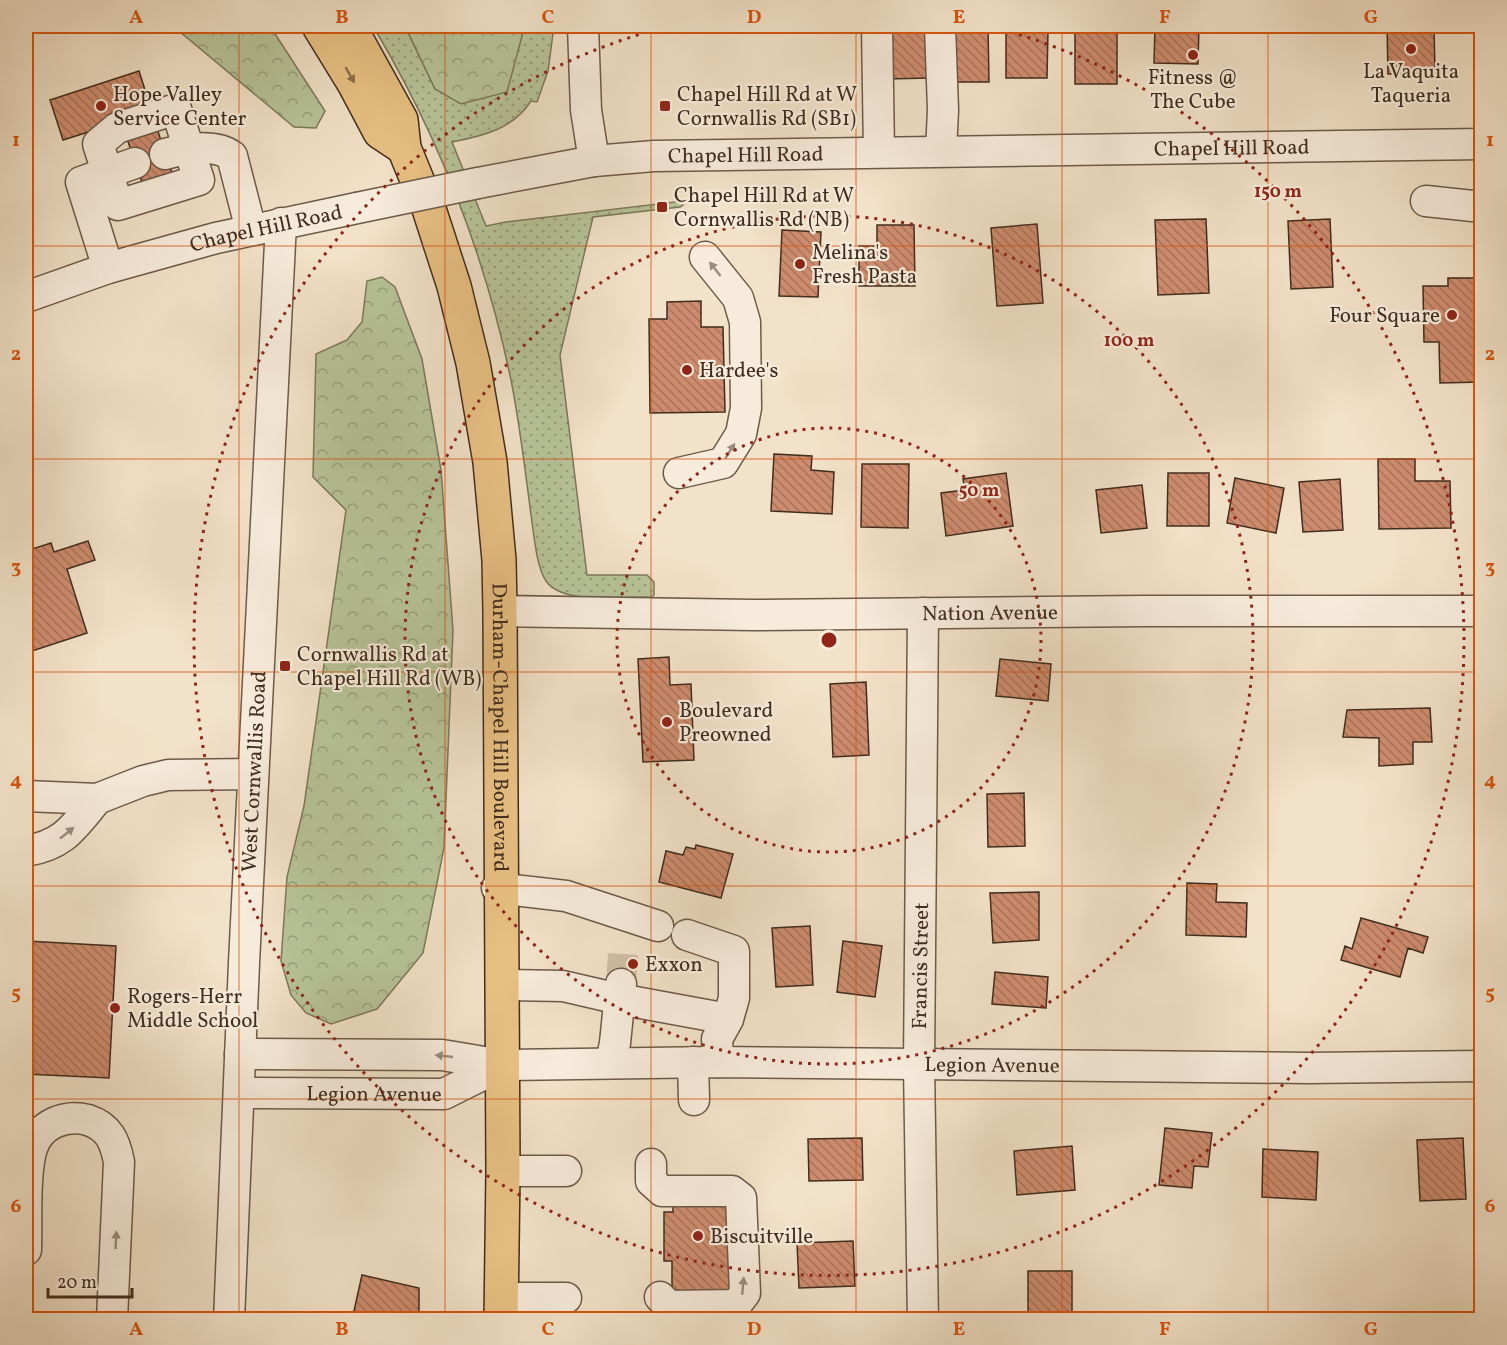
<svg xmlns="http://www.w3.org/2000/svg" width="1507" height="1345" font-family="Vollkorn,serif">
  <style>
    .grass { fill: url(#grass-dots); stroke: #7c785c; stroke-width: 1.5 }
    .forest { fill: url(#forest-crowns); stroke: #7c785c; stroke-width: 1.5 }
    .building { fill: url(#building-back-hatch); stroke: #412d1e; stroke-width: 1.5 }
    .lines { fill: none; stroke-linecap: round; stroke-linejoin: round }
    .minor-tunnel { stroke: #cfbea7; stroke-width: 30; stroke-dasharray: 30 15; stroke-linecap: butt }
    .minor-casing { stroke: #6d5a49; stroke-width: 33 }
    .major-casing { stroke: #412d1e; stroke-width: 36 }
    .minor { stroke: #f7ecdc; stroke-width: 30 }
    .major { stroke: #e9c184; stroke-width: 33 }
    .minor-bridge-casing { stroke: #6d5a49; stroke-width: 33; stroke-linecap: butt }
    .minor-bridge { stroke: #f7ecdc; stroke-width: 30 }
    .oneway { fill: #8d704c }
    .oneway2 { fill: #9c8c7d }
    .grid { fill: none; stroke: #d7550e; stroke-width: 1.5; stroke-opacity: 0.55 }
    .ring { fill: none; stroke: #8f2418; stroke-width: 3; stroke-dasharray: 3 6 }
    .poi-dot { fill: #8f2418; stroke: #f7ecdc; stroke-width: 2 }
    .labels { text-anchor: middle; stroke-width: 4.5; stroke-linejoin: round; paint-order: stroke }
    .poi-label { font-size: 21px; fill: #412d1e; stroke: #f7ecdc; text-anchor: start }
    .street-label { font-size: 21px; fill: #412d1e; stroke: #f7ecdc }
    .centre { fill: #8f2418; stroke: #f7ecdc; stroke-width: 3 }
    .ring-label { font-size: 18px; text-anchor: middle; font-weight: bold; fill: #8f2418; stroke: #f7ecdc; stroke-width: 4.5; stroke-linejoin: round; paint-order: stroke }
    .neatline { fill: none; stroke: #d7550e; stroke-width: 2 }
    .grid-label { font-size: 20px; text-anchor: middle; font-weight: bold; fill: #d7550e }
  </style>
  <defs>
    <pattern id="grass-dots" width="8" height="8" patternUnits="userSpaceOnUse" patternTransform="scale(1.5)"><rect width="8" height="8" fill="#b7c499"/><path d="M2 2h.1M6 6h.1" fill="none" stroke="#96a07c" stroke-width="1.8" stroke-linecap="round"/></pattern>
    <pattern id="forest-crowns" width="20" height="18" patternUnits="userSpaceOnUse" patternTransform="scale(1.5)"><rect width="20" height="18" fill="#b7c499"/><path d="M2 6a3 3 0 1 1 6 0M12 15a3 3 0 1 1 6 0" fill="none" stroke="#96a07c"/></pattern>
    <pattern id="building-back-hatch" width="6" height="6" patternUnits="userSpaceOnUse" patternTransform="scale(1.5)"><rect width="6" height="6" fill="#ce8c6e"/><path d="M-1 5l2 2M0 0l6 6M5-1l2 2" fill="none" stroke="#a9735a"/></pattern>
  </defs>
  <rect width="100%" height="100%" fill="#f2e2c9"/>
  <filter id="stains"><feTurbulence type="fractalNoise" baseFrequency=".00333" numOctaves="4"/><feColorMatrix values="0 0 0 0 .2 0 0 0 0 .09 0 0 0 0 .02 0 0 0 .5 -.17"/></filter>
  <radialGradient id="worn" r=".72"><stop offset=".6" stop-color="#630" stop-opacity="0"/><stop offset="1" stop-color="#630" stop-opacity=".3"/></radialGradient>
  <path class="grass" d="M373,26H405L435,89L522,36L520,26H554L548,71L537,102L531,101C513,129 483,136 452,142L486,226L506,222L683,201V205L680,207L593,217L560,355L587,575H647L654,582V595L651,597C625,597 562,605 546,581C536,566 534,534 531,515C525,470 520,425 511,380C485,255 438,135 373,26Z"/>
  <path class="forest" d="M173,26H270L325,111L316,128L294,127Z
    M405,26H520L522,36L507,92L461,104L435,89Z
    M382,277L395,287L422,359L441,470L453,630L444,848L423,953L377,1009L331,1024L306,1013L291,995L281,961L287,877L304,806L346,510L313,477L316,354L347,340L362,322L367,281Z"/>
  <path class="building" d="M880,26H928L929,78L887,79Z
    M943,26H988L989,82H944Z
    M1075,26H1117V84H1075Z
    M1155,26H1199L1198,64L1154,63Z
    M1387,26H1434L1435,73L1388,74Z
    M1006,30H1048L1047,78H1006Z
    M139,71L152,112L63,140L50,100Z
    M154,120L175,181L145,191L124,130Z
    M1206,219L1209,293L1158,295L1155,220Z
    M1330,219L1333,287L1291,289L1288,221Z
    M1037,224L1043,303L997,306L991,228Z
    M877,225H914L915,286H859V246H877Z
    M782,230L821,232L818,297L779,296Z
    M1448,278H1477L1478,288H1482V382L1440,383L1439,342H1424L1423,286H1448Z
    M701,301V327H723L725,412L650,413L649,319H667V302Z
    M774,454L812,456L811,470L834,472L832,514L771,511Z
    M1378,459H1415V481H1450L1451,528L1379,529Z
    M862,464H909L908,528L861,527Z
    M1006,473L1013,526L946,536L941,493L965,490L963,479Z
    M1168,473H1209V526H1167Z
    M1235,478L1284,488L1276,533L1227,523Z
    M1340,479L1343,530L1303,532L1299,482Z
    M1142,485L1147,528L1101,533L1096,490Z
    M88,541L95,560L67,569L87,633L26,653V551L51,543L54,552Z
    M669,657L670,685L691,684L694,760L643,762L638,659Z
    M1000,659L1051,664L1048,701L996,696Z
    M866,682L869,755L833,757L830,684Z
    M1430,708L1432,742H1413V764L1379,766V738L1343,737L1347,710Z
    M1024,793L1025,846L988,847L987,794Z
    M696,845L733,854L721,898L659,882L666,851L683,855L686,847L695,849Z
    M1187,883L1217,884L1216,902L1247,903L1246,937L1186,935Z
    M1039,892V940L993,943L990,893Z
    M1361,918L1428,937L1423,953L1408,948L1400,977L1341,960L1345,946L1352,949Z
    M810,926L813,985L776,987L772,928Z
    M26,941L116,946L109,1078L26,1074Z
    M843,941L882,946L875,997L837,992Z
    M995,972L1048,977L1046,1008L992,1004Z
    M1165,1128L1212,1133L1208,1167L1194,1166L1192,1188L1159,1185Z
    M862,1138L863,1180L809,1181L808,1139Z
    M1463,1138L1466,1199L1420,1201L1417,1140Z
    M1072,1146L1075,1190L1017,1195L1014,1151Z
    M1263,1149L1318,1152L1316,1200L1262,1197Z
    M673,1199H731L732,1293L672,1294V1261H664V1212H673Z
    M853,1241L855,1286L799,1288L797,1243Z
    M1028,1271H1072V1320H1028Z
    M362,1275L419,1288V1320H352Z"/>
  <g class="lines">
    <path class="minor-tunnel" d="M621,984L624,940"/>
    <defs>
      <g id="minor">
        <path d="M583,26L586,110L594,161"/>
        <path d="M877,26L879,152"/>
        <path d="M940,26L943,110L941,151"/>
        <path d="M176,109L199,180L118,205L98,144L117,128Z"/>
        <path d="M165,154C184,149 215,143 232,156L251,230"/>
        <path id="s1" d="M478,183L594,161L654,156L1482,144"/>
        <path d="M1426,201L1482,207"/>
        <path d="M108,268L81,182L135,163"/>
        <path id="s2" d="M26,297L108,268L216,238L357,208"/>
        <path d="M679,473L723,463L741,434L746,408L745,322L738,298L705,257"/>
        <path id="s3" d="M500,611L752,615L1144,611H1482"/>
        <path d="M923,613L919,1065L923,1320"/>
        <path d="M26,796L97,799L143,781L168,775L253,774"/>
        <path d="M26,851C64,845 74,827 97,799"/>
        <path d="M497,888L566,896L658,926"/>
        <path d="M687,935L734,951V998L728,1019L717,1039L718,1062"/>
        <path d="M502,985L563,986L619,999L728,1019"/>
        <path id="s4" d="M240,1054L442,1055L502,1065L718,1062L1309,1068L1482,1066"/>
        <path d="M693,1062L694,1100"/>
        <path d="M611,1063L615,1043L621,984"/>
        <path id="s5" d="M239,1093L444,1094L502,1065"/>
        <path d="M651,1164V1181L662,1191H732L741,1198L745,1293L736,1305L669,1306L660,1297"/>
        <path d="M503,1171H566"/>
        <path d="M26,1250C27,1222 24,1174 32,1148C40,1124 65,1114 88,1120C109,1127 115,1141 119,1162L112,1320"/>
        <path d="M502,1298H566"/>
        <path id="s6" d="M229,1320L244,963L281,223"/>
      </g>
      <g id="major">
        <path d="M319,26L354,83L380,132L404,148"/>
        <path id="s7" d="M349,26L401,120L404,148L429,209L454,286L473,363L490,462L499,560L500,611L503,1171L501,1320"/>
      </g>
    </defs>
    <use href="#minor" class="minor-casing"/>
    <use href="#major" class="major-casing"/>
    <use href="#minor" class="minor"/>
    <use href="#major" class="major"/>
    <defs>
      <path id="minor-bridge" d="M357,208L478,183"/>
    </defs>
    <use href="#minor-bridge" class="minor-bridge-casing"/>
    <use href="#minor-bridge" class="minor-bridge"/>
  </g>
  <defs><path id="oneway-solid" d="M-6-.8H1V-3.2L6.5 0L1 3.2V.8H-6Z" transform="scale(1.5)"/></defs>
  <use class="oneway" href="#oneway-solid" transform="translate(350 75) rotate(60)"/>
  <g class="oneway2">
    <use href="#oneway-solid" transform="translate(715 269) rotate(-128)"/>
    <use href="#oneway-solid" transform="translate(730 451) rotate(-58)"/>
    <use href="#oneway-solid" transform="translate(67 833) rotate(-39)"/>
    <use href="#oneway-solid" transform="translate(444 1056) rotate(-174)"/>
    <use href="#oneway-solid" transform="translate(116 1240) rotate(-87)"/>
    <use href="#oneway-solid" transform="translate(743 1286) rotate(-85)"/>
  </g>
  <path class="grid" d="M239,26V1320M445,26V1320M651,26V1320M856,26V1320M1062,26V1320M1268,26V1320M26,246H1482M26,459H1482M26,672H1482M26,886H1482M26,1099H1482"/>
  <g class="ring">
    <circle cx="829" cy="640" r="212"/>
    <circle cx="829" cy="640" r="424"/>
    <path d="M993 27A635 635 0 1 1 665 27"/>
  </g>
  <g class="poi-dot">
    <circle cx="1411" cy="49" r="6"/>
    <circle cx="1193" cy="55" r="6"/>
    <circle cx="101" cy="106" r="6"/>
    <rect x="659" y="100" width="12" height="12" rx="3"/>
    <rect x="656" y="201" width="12" height="12" rx="3"/>
    <circle cx="800" cy="264" r="6"/>
    <circle cx="1452" cy="315" r="6"/>
    <circle cx="687" cy="370" r="6"/>
    <rect x="279" y="660" width="12" height="12" rx="3"/>
    <circle cx="667" cy="722" r="6"/>
    <circle cx="633" cy="964" r="6"/>
    <circle cx="115" cy="1008" r="6"/>
    <circle cx="698" cy="1236" r="6"/>
  </g>
  <g class="labels">
    <g class="poi-label">
      <text x="1411" y="78" text-anchor="middle">La Vaquita<tspan x="1411" dy="24">Taqueria</tspan></text>
      <text x="1193" y="84" text-anchor="middle">Fitness @<tspan x="1193" dy="24">The Cube</tspan></text>
      <text x="113" y="101">Hope Valley<tspan x="113" dy="24">Service Center</tspan></text>
      <text x="677" y="101">Chapel Hill Rd at W<tspan x="677" dy="24">Cornwallis Rd (SB1)</tspan></text>
      <text x="674" y="202">Chapel Hill Rd at W<tspan x="674" dy="24">Cornwallis Rd (NB)</tspan></text>
      <text x="812" y="259">Melina's<tspan x="812" dy="24">Fresh Pasta</tspan></text>
      <text x="1440" y="322" text-anchor="end">Four Square</text>
      <text x="699" y="377">Hardee's</text>
      <text x="297" y="661">Cornwallis Rd at<tspan x="297" dy="24">Chapel Hill Rd (WB)</tspan></text>
      <text x="679" y="717">Boulevard<tspan x="679" dy="24">Preowned</tspan></text>
      <text x="645" y="971">Exxon</text>
      <text x="127" y="1003">Rogers-Herr<tspan x="127" dy="24">Middle School</tspan></text>
      <text x="710" y="1243">Biscuitville</text>
    </g>
    <g class="street-label">
      <text dy="7" stroke="none"><textPath href="#s1" startOffset="756">Chapel Hill Road</textPath></text>
      <text dy="7" stroke="none"><textPath href="#s1" startOffset="270">Chapel Hill Road</textPath></text>
      <text dy="7" stroke="none"><textPath href="#s2" startOffset="250">Chapel Hill Road</textPath></text>
      <text dy="7" stroke="none"><textPath href="#s3" startOffset="490">Nation Avenue</textPath></text>
      <text dy="7" stroke="none"><textPath href="#s7" startOffset="728">Durham-Chapel Hill Boulevard</textPath></text>
      <text dy="7" stroke="none"><textPath href="#s6" startOffset="549">West Cornwallis Road</textPath></text>
      <text transform="translate(920 966) rotate(-89)" y="7">Francis Street</text>
      <text dy="7" stroke="none"><textPath href="#s4" startOffset="753">Legion Avenue</textPath></text>
      <text dy="7" stroke="none"><textPath href="#s5" startOffset="135">Legion Avenue</textPath></text>
    </g>
  </g>
  <circle cx="829" cy="640" r="9" class="centre"/>
  <g class="ring-label">
    <text x="1278" y="197">150 m</text>
    <text x="1129" y="346">100 m</text>
    <text x="979" y="496">50 m</text>
  </g>
  <rect width="1507" height="1345" fill="none" stroke="#f2e2c9" stroke-width="66"/>
  <path d="M48 1288v9h84v-9" fill="none" stroke="#412d1e" stroke-width="3"/>
  <text x="57" y="1288" font-size="18" fill="#412d1e" stroke="#f7ecdc" stroke-width="4.5" paint-order="stroke">20 m</text>
  <rect x="33" y="33" width="1441" height="1279" class="neatline"/>
  <g class="grid-label">
    <text x="136" y="23">A</text>
    <text x="342" y="23">B</text>
    <text x="548" y="23">C</text>
    <text x="754" y="23">D</text>
    <text x="959" y="23">E</text>
    <text x="1165" y="23">F</text>
    <text x="1371" y="23">G</text>
    <text x="16" y="146">1</text>
    <text x="1490" y="146">1</text>
    <text x="16" y="360">2</text>
    <text x="1490" y="360">2</text>
    <text x="16" y="573">3</text>
    <text x="1490" y="573">3</text>
    <text x="16" y="786">4</text>
    <text x="1490" y="786">4</text>
    <text x="16" y="999">5</text>
    <text x="1490" y="999">5</text>
    <text x="16" y="1212">6</text>
    <text x="1490" y="1212">6</text>
    <text x="136" y="1335">A</text>
    <text x="342" y="1335">B</text>
    <text x="548" y="1335">C</text>
    <text x="754" y="1335">D</text>
    <text x="959" y="1335">E</text>
    <text x="1165" y="1335">F</text>
    <text x="1371" y="1335">G</text>
  </g>
  <rect width="100%" height="100%" filter="url(#stains)"/>
  <rect width="100%" height="100%" fill="url(#worn)"/>
</svg>
